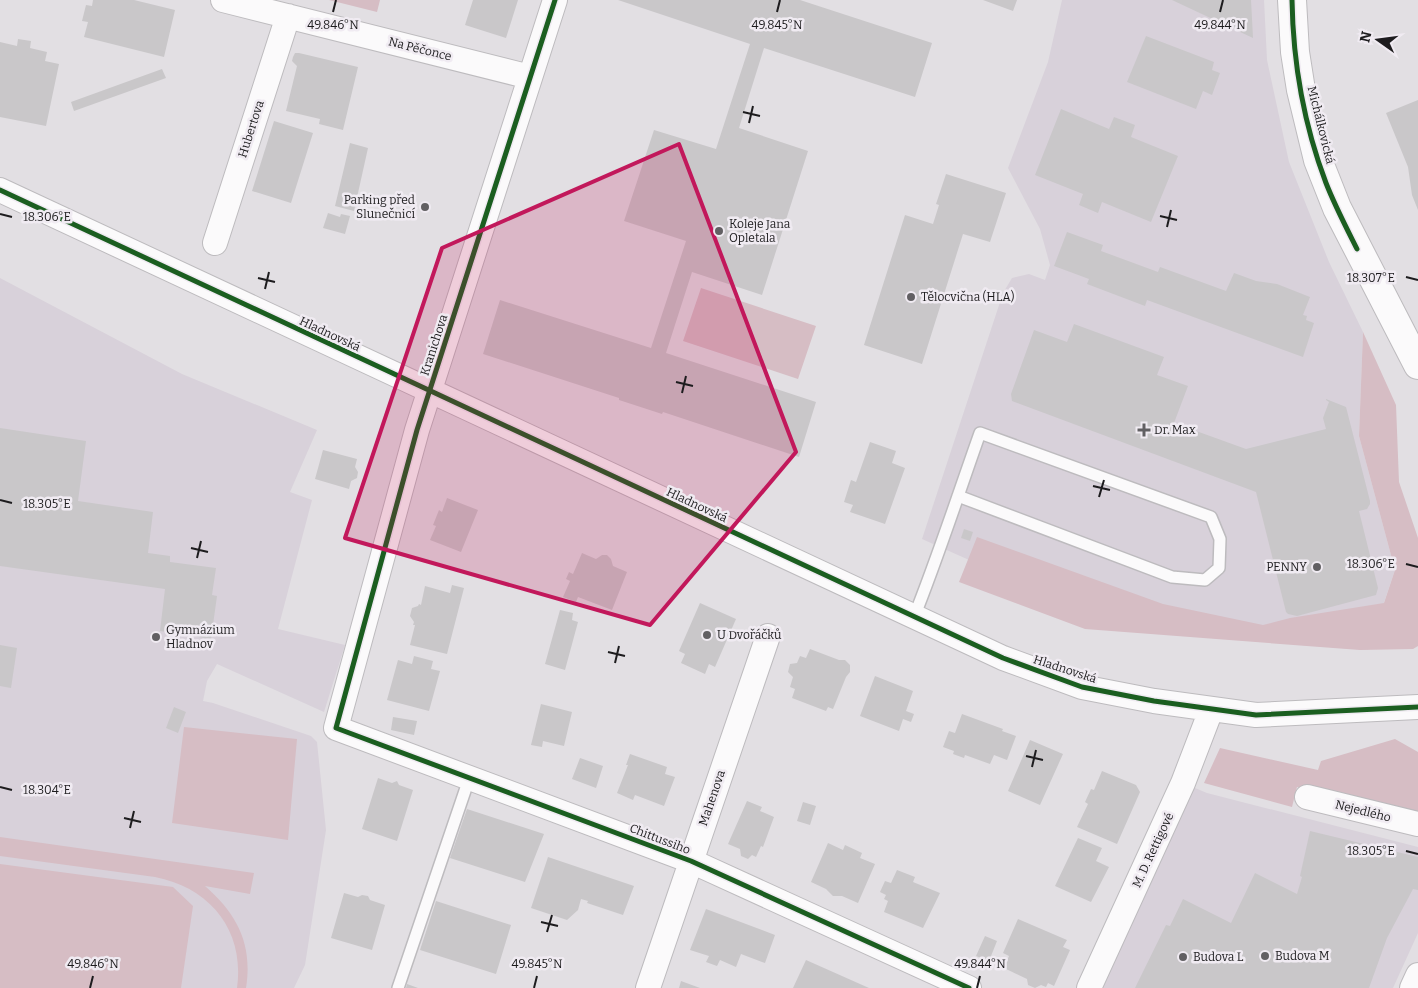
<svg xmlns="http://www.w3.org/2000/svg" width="1418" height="988" font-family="Bitter,serif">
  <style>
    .built { fill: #d8d1da }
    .green { fill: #d6bdc4 }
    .building { fill: #c9c7c9 }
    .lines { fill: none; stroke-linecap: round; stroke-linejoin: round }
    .service-casing { stroke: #bdbbbe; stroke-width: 14 }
    .minor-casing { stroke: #bdbbbe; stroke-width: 26 }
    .tertiary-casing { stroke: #bdbbbe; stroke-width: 30 }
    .service { stroke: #fbfafb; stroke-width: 11 }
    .minor { stroke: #fbfafb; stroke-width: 24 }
    .tertiary { stroke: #fbfafb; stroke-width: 28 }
    .cycleway-casing { stroke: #f0ebf2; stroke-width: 8 }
    .cycleway { stroke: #1b5e20; stroke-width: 5 }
    .marked { fill: #c2185b; fill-opacity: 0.2; stroke: #c2185b; stroke-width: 4; stroke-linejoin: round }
    .ticks { fill: none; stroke: #1d1c1e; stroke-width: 2 }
    .poi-dot { fill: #626063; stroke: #f0ebf2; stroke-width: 2 }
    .labels { text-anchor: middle; stroke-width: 5; stroke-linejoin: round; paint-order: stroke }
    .street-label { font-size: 12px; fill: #1d1c1e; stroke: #f0ebf2 }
    .poi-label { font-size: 12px; fill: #1d1c1e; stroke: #f0ebf2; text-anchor: start }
    .ticks-label { font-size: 12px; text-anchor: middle; fill: #1d1c1e; stroke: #f0ebf2; stroke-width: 5; stroke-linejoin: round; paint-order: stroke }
  </style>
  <rect width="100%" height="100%" fill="#e2dfe3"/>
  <path class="built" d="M1062,0H1264L1267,60L1289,162L1329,262L1363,332L1359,436L1395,570L1368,650L1213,638L1052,597L922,539L1003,293L1012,278L1029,274L1045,280L1050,265L1040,229L1008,168L1048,62Z
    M0,278L182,374L317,430L290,492L312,500L278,629L345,645L324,712L217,664L207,681L203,701L213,703L311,736L317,742L326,830L305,965L294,988H0Z
    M1183,783L1207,793L1418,847V933L1393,988H1089Z"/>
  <path class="green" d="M329,0H380L377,12Z
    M701,288L816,326L798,379L683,341Z
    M1363,332L1396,405L1399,482L1418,538V646L1413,649L1360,650L1085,629L959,582L977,537L1163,604L1263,625L1290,618L1384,603L1395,570L1359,436Z
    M184,727L297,739L288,840L172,823Z
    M1395,739L1418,752V814L1297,787L1292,807L1204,783L1220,748L1318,770L1321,761Z
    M0,837L254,873L250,894L205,886C237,914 253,944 246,988H237C245,931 211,888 155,877L0,856Z
    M0,864L173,887L193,906L181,988H0Z"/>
  <path class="building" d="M93,0H134L175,10L164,57L84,37L88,22L82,21L86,5L92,6Z
    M473,0H518L506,38L465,25Z
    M618,0H800L932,43L915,97L764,48L739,128L808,151L762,295L692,272L666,353L816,402L799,457L663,412L662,414L619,400V398L483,354L500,300L651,348L686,241L624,221L654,130L716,149L750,44Z
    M983,0H1017L1013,11Z
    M1172,0H1251L1253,38Z
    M1146,36L1214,62L1212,70L1220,73L1212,95L1203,91L1196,109L1127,82Z
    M18,39L31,41L30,48L47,52L45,61L59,64L46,126L0,117V42L17,46Z
    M295,53H299L358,67L343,130L319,124L320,119L286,111L297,66L292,61L293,57Z
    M162,69L166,78L74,111L71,102Z
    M1418,100V210L1412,195L1408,167L1386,113Z
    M1061,109L1109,129L1114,117L1135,125L1131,137L1178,156L1151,222L1102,202L1098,213L1079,205L1083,194L1035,175Z
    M274,121L313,133L291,203L252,191Z
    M350,143L368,148L354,211L335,206Z
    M946,174L1006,193L990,242L963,234L922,364L864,345L905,215L933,224L939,205L936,204Z
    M328,213L340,217L341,214L350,216L345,234L323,228Z
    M1067,232L1103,245L1101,251L1158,272L1160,267L1226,291L1234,273L1256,281L1277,284L1310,297L1303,315L1307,316L1306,320L1314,323L1303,357L1147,300L1145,306L1087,284L1089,279L1054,266Z
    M1074,324L1164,357L1157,375L1188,386L1174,423L1246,449L1326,429L1323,418L1329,402L1326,400V399L1346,407L1370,501V504L1367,509L1359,511L1378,588L1376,595L1297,616L1288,614L1286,612L1256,492L1012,401L1011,394L1034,330L1067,342Z
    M0,428L86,441L78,501L153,512L148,553L170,556V562L216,568L212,595L217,596L211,639L160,631L165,589L0,566Z
    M870,442L896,451L892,463L905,468L885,524L850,512L853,505L844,502L851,480L856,482Z
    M323,450L357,459L355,467L358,472L357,478L351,481L349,489L315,479Z
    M447,498L478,510L461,552L430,540L436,526L433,525L439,510L442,512Z
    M964,529L973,532L970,541L961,538Z
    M582,553L596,559L602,555H607L611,559L613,566L627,572L612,610L578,597L576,602L563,597L570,581L566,579L569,572L573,574Z
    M452,585L464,588L447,654L410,645L415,625H413L414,622L410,616L412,608L418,606L419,604L421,605L425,586L450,593Z
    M700,603L736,619L715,667L709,664L705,674L681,663L685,654L679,651Z
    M560,610L573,613L572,620L578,622L565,670L545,664Z
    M0,645L17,648L11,688L0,686Z
    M810,649L839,660H845L850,665V672L846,677L833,709L828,707L826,711L792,698L795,689L790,687L793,677L788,672L790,664L797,663L800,656L806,658Z
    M414,656L433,661L431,669L440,671L429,711L387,700L398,660L412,664Z
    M875,676L913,691L906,711L914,714L911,722L903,719L899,731L860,716Z
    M541,704L572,712L564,746L543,741L542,747L531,745Z
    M174,707L186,712L178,733L166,728Z
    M962,714L1003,729L1002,731L1016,736L1007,760L994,755L990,764L965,755L964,758L953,754L954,751L943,747L949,731L955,733Z
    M393,717L417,721L414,735L391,730Z
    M1030,740L1063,754L1040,805L1008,791Z
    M630,754L667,767L665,774L675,777L664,806L635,795L633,800L617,793L628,765H626Z
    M580,758L603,766L596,788L572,779Z
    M1102,771L1136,785L1140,792L1117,844L1077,827L1088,804L1085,802L1091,789L1094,790Z
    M378,778L392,783L397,781L399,785L413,790L397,841L362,829Z
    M747,801L762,807L760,811L774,817L763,847L761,846L756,857L752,855L748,859L741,856L740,849L728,844Z
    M803,802L816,806L810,825L797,821Z
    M467,809L544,834L525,882L450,858Z
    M1310,831L1418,857V890L1413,889L1387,938L1369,988H1135L1166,925L1170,926L1183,899L1231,923L1255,873L1297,894L1302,877L1300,876Z
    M1078,838L1102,848L1096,861L1109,867L1091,902L1055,886Z
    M828,843L843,850L845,845L862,853L860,858L875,864L858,903L842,896H833L826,889L811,882Z
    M548,857L634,886L623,915L587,903L588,901L581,899L578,910L567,920L531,908Z
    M897,870L915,877L913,882L940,893L923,928L884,912L888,901L884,899L886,895L880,892L885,881L891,883Z
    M344,893L358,897L362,895L368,896L370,900L385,905L372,950L331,938Z
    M436,901L511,925L496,974L420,950Z
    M706,909L775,935L765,963L741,954L736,967L720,960L717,966L706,962L709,956L690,950Z
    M1018,919L1067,940L1063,947L1070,950L1054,986L1048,983L1046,987L1041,985L1035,988L1028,985L1027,979L1004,968L1009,956L1003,953Z
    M985,936L997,941L989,961L976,956Z
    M806,960L869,988H793Z
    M681,981L700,988H679Z
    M407,984L418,988H406Z"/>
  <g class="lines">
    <defs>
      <path id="service" d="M914,617C938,557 958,495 980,433L1211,517L1220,539L1219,568L1205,580L1172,577L958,496
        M398,988L469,779"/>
      <path id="minor" d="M223,0L530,77
        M555,0L417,430L336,728L691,861L969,988
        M0,190L1003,658L1082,687L1154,701L1256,715L1418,707
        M215,243L288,16
        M1307,797L1418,824
        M648,988L768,636
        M1089,988L1183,783L1211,710
        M1412,988L1418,975"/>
      <path id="tertiary" d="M1292,0L1295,52L1301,90L1318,160L1337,208L1418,365"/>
    </defs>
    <use href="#service" class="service-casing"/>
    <use href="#minor" class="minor-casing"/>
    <use href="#tertiary" class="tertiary-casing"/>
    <use href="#service" class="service"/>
    <use href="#minor" class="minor"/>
    <use href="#tertiary" class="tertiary"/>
    <defs>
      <path id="cycleway" d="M555,0L417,430L336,728L691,861L969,988
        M1292,0C1293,62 1304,125 1326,183C1335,206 1346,227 1357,249
        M0,190L1003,658L1082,687L1154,701L1256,715L1418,707"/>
    </defs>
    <use href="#cycleway" class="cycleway-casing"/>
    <use href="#cycleway" class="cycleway"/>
  </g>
  <path class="marked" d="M679,144L796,452L650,625L345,538L442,248Z"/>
  <path class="ticks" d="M333,12L336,0M777,12L780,0M1220,12L1223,0M743,112L760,116M749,123L753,106M0,214L12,217M1160,216L1177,220M1167,227L1171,210M1406,277L1418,280M258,278L275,282M265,289L269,272M676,382L693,386M682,393L686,376M1093,486L1110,490M1099,497L1104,480M0,500L12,503M191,548L208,552M197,558L201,541M1406,564L1418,567M608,652L625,656M615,663L619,646M1026,756L1043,760M1032,767L1036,750M0,787L12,790M124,818L141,822M130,828L134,811M1406,851L1418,854M541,922L558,926M547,932L552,915M90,988L93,976M534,988L537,976M977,988L980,976"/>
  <g class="poi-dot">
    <circle cx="425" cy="207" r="5"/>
    <circle cx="719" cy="231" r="5"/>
    <circle cx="911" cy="297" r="5"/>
    <path d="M1141.5 422.5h5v5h5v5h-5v5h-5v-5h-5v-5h5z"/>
    <circle cx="1317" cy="567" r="5"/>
    <circle cx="707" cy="635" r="5"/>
    <circle cx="156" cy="637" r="5"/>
    <circle cx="1265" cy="956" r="5"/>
    <circle cx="1183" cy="957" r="5"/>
  </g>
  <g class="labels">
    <g class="street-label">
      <text transform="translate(420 49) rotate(14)" y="4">Na Pěčonce</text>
      <text transform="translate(1321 125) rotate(76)" y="4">Michálkovická</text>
      <text transform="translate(251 129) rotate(-72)" y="4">Hubertova</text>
      <text transform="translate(330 334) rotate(25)" y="4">Hladnovská</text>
      <text transform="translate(434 345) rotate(-72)" y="4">Kranichova</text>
      <text transform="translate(697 505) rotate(25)" y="4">Hladnovská</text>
      <text transform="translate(1065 669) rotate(18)" y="4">Hladnovská</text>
      <text transform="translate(712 798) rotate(-71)" y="4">Mahenova</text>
      <text transform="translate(1363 811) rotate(14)" y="4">Nejedlého</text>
      <text transform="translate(660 839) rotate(21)" y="4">Chittussiho</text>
      <text transform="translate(1153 850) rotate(-65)" y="4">M. D. Rettigové</text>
    </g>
    <g class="poi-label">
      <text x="415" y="204" text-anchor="end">Parking před<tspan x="415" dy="14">Slunečnicí</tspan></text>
      <text x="729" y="228">Koleje Jana<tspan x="729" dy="14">Opletala</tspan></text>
      <text x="921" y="301">Tělocvična (HLA)</text>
      <text x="1154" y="434">Dr. Max</text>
      <text x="1307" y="571" text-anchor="end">PENNY</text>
      <text x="166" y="634">Gymnázium<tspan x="166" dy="14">Hladnov</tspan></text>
      <text x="717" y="639">U Dvořáčků</text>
      <text x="1275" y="960">Budova M</text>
      <text x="1193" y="961">Budova L</text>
    </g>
  </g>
  <g class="ticks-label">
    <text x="333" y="29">49.846°N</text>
    <text x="777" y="29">49.845°N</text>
    <text x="1220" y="29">49.844°N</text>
    <text x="47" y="221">18.306°E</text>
    <text x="1371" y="282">18.307°E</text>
    <text x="47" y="508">18.305°E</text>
    <text x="1371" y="568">18.306°E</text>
    <text x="47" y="794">18.304°E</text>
    <text x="1371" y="855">18.305°E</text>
    <text x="93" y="968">49.846°N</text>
    <text x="537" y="968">49.845°N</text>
    <text x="980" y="968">49.844°N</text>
  </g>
  <g transform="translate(1378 40) rotate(284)" stroke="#f0ebf2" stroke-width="4" paint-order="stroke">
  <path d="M0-4L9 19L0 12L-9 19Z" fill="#1d1c1e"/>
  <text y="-8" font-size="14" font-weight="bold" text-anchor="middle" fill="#1d1c1e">N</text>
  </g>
</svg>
